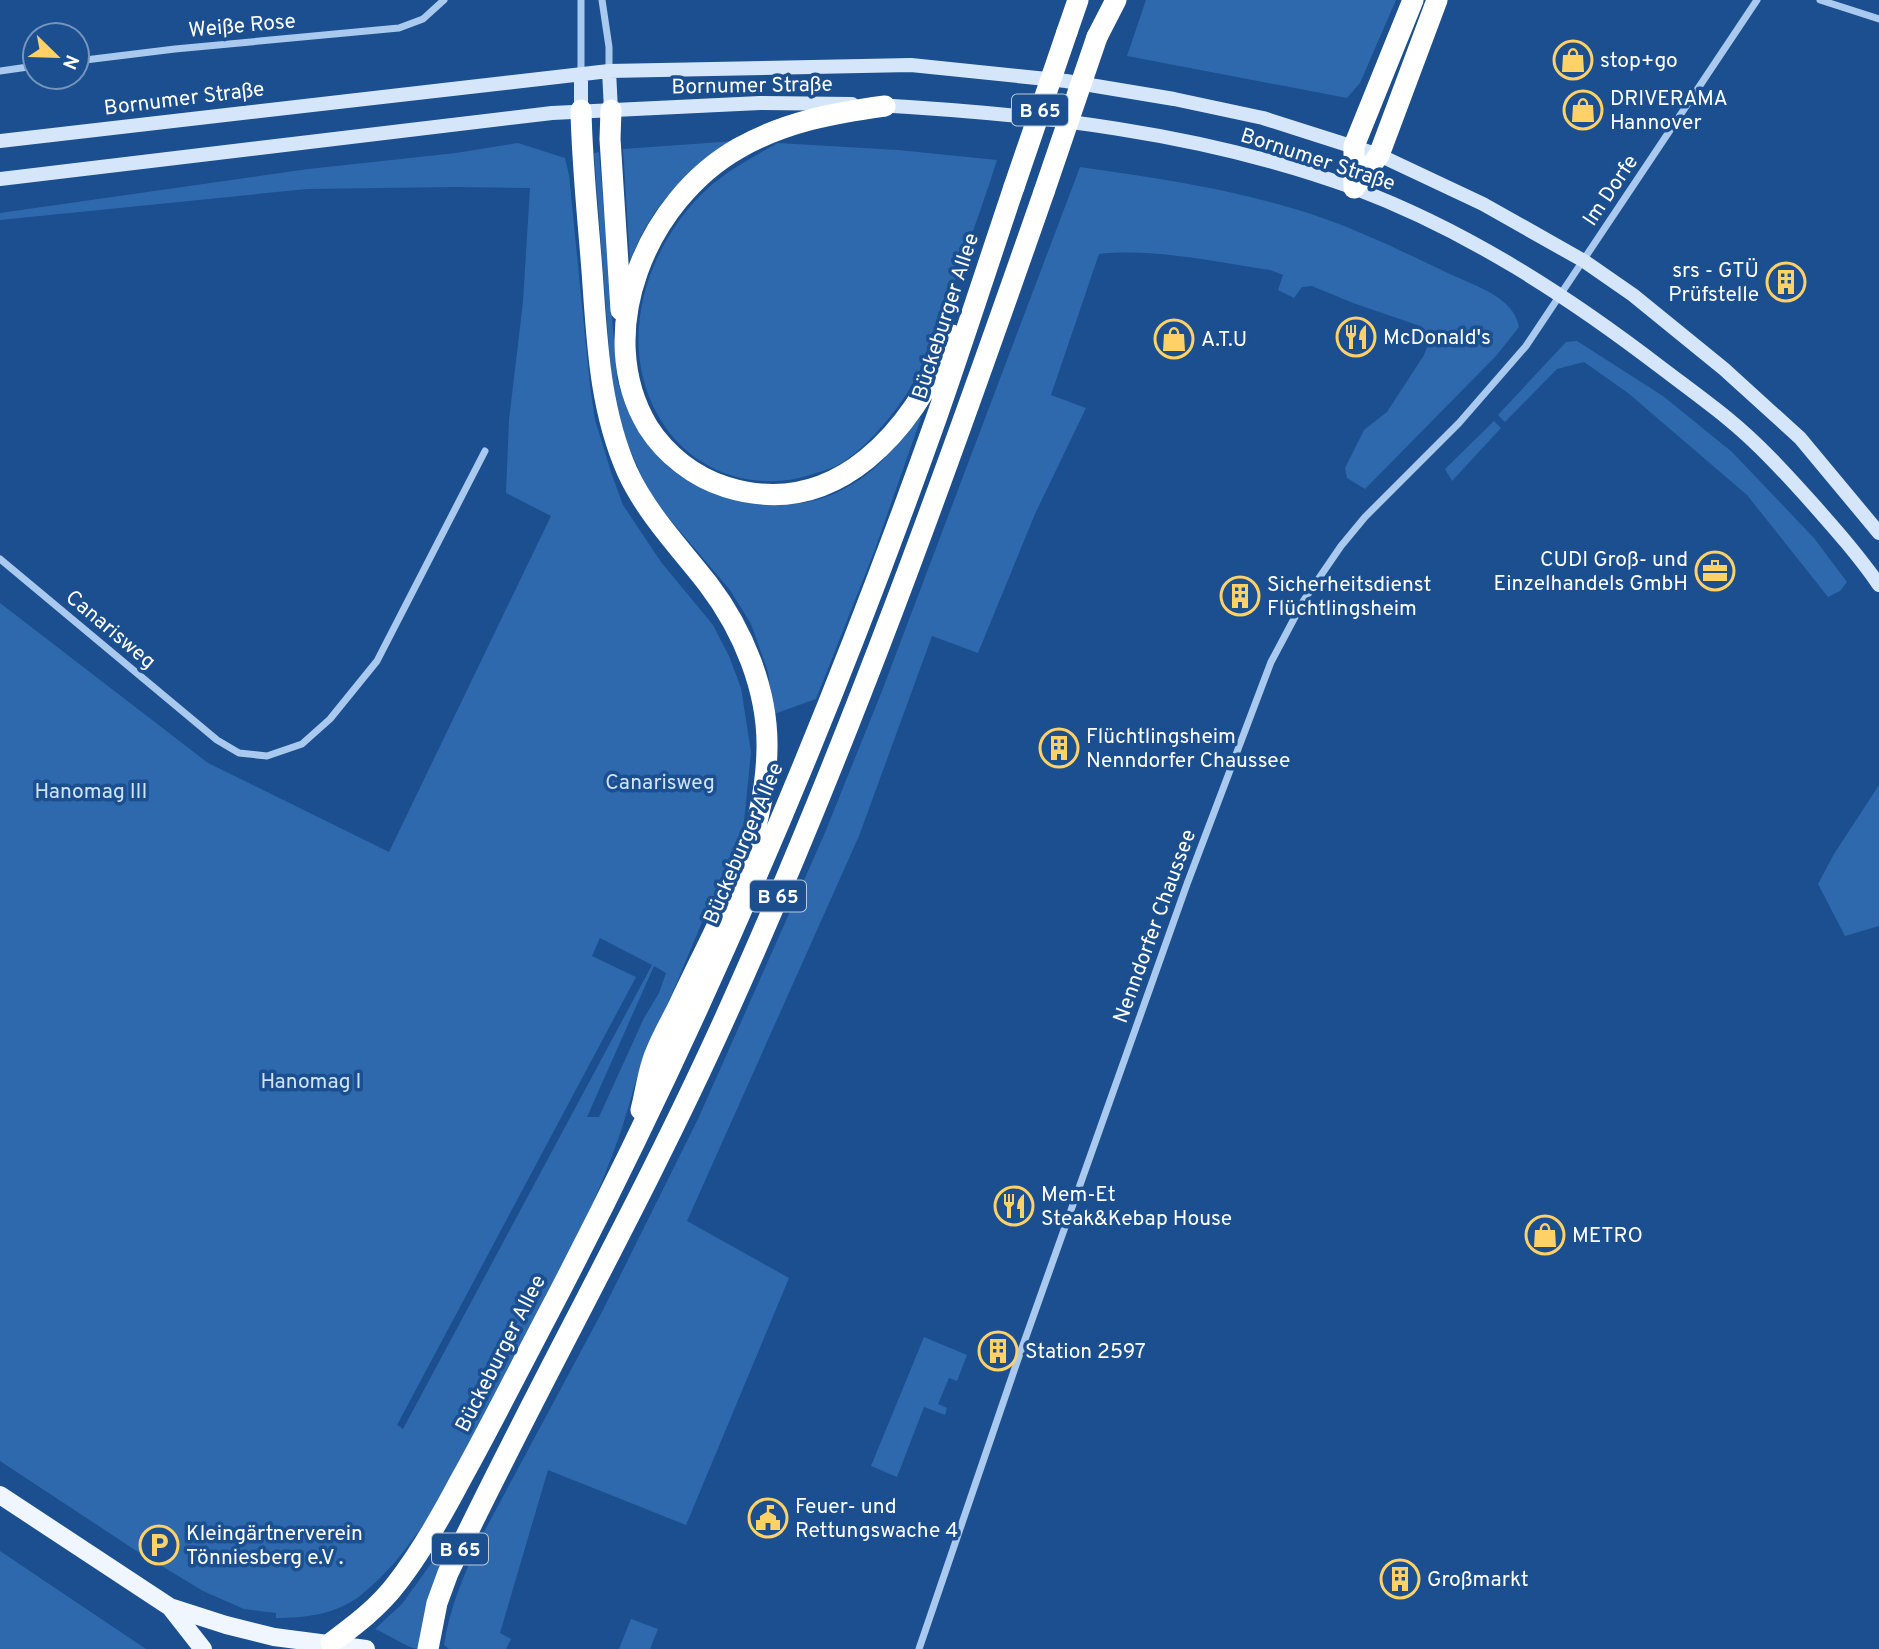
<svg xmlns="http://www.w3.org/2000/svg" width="1879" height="1649" font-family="Overpass,sans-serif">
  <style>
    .green { fill: #2e69ad; fill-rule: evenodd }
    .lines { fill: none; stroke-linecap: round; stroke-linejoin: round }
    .street { stroke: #a9c9ee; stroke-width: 7 }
    .secondary { stroke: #d6e6fa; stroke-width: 14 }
    .primary { stroke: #f0f6ff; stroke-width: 18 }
    .highway { stroke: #fff; stroke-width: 21 }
    .highway-bridge { stroke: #fff; stroke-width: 21 }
    .labels { text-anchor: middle; stroke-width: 7; stroke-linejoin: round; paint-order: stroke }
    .shield { fill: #1b4f8f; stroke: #bbcadd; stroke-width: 2 }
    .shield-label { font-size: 19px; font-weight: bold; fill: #fff }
    .street-label { font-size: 21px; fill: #fff; stroke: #1b4f8f }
    .poi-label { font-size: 21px; fill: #fff; stroke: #1b4f8f; text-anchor: start }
    .park-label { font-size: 21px; fill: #cfe3fa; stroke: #1b4f8f }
  </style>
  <rect width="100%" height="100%" fill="#1b4f8f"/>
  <path class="green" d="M1146,0H1396L1360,83L1347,98L1127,56Z
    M735,141C682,177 654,200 630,261L623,149Z
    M518,143L565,158L569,175L590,386L595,420L612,475L623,505L661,562L713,625L729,656L741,688L751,752L742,843L710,903L636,1080C607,1194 548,1296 493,1398C456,1467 423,1545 361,1595C337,1614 306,1618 276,1618V1613L244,1609L203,1591L132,1548L0,1461V603L208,763L389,852L551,516L506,493L509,420L523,302L530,188L455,187L307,189L0,220V213L308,169L456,153ZM600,938L652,965L403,1429L397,1425L636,977L592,956ZM654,966L666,973L659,993L644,1018L599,1117H587Z
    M778,143L898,150L997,160C985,198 971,237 957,275C940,324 923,378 889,418C876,434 860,451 843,462C834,468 823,471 813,474C759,493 696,474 664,425C613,349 644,248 707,189C728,170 754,156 778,143Z
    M599,152L617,379C626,410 641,439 663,462C675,474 689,481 704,488C749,507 796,513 842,490C875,474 897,446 918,417L921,418L874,552L816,699L774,714L768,672L751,624L730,590L650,496L628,445L616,406L611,374L594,153Z
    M1080,167C1158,178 1239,190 1314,215C1361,231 1406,253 1450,274C1475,286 1514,297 1519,327L1496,356L1365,489L1347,478L1345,468L1364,430L1387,412L1424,355L1429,342L1427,335L1420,326L1353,303L1312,286L1302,287L1294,298L1278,290L1283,275L1270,270C1215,262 1155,248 1099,254L1051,395L1086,408L1035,514L978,653L932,636L859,836L687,1221L789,1278L686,1525L548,1470L500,1633L511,1639L506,1649H449L444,1645C449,1610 463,1578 477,1545L603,1310L698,1119L824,835L882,691Z
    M1577,341L1663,396L1732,452L1814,538L1847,582L1840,591L1828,597L1747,495L1628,393L1584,362L1557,369L1505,422L1498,415L1566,342Z
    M1494,421L1501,428L1452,481L1445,469Z
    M1879,785V926L1845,936L1818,884L1834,854Z
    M924,1337L967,1355L957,1381L949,1378L938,1404L947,1408L945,1415L924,1407L897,1477L871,1466Z
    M451,1536L434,1585L418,1649C410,1649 385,1633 375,1629L402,1604Z
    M0,1551L146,1649H0Z
    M631,1619L658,1629L650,1649H619Z"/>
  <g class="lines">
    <path class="street" d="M581,0V74
      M602,0L609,47V71
      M1820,0L1879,19
      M77,61L175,49L399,28L423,19L444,0
      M0,71L35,66
      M0,559L217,740L239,753L267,756L302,744L330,719L377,661L485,451
      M919,1649L1017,1362L1187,884L1271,662L1304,600L1341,546L1365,517L1459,423L1526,346L1757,0"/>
    <path class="secondary" d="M609,71L611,110
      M876,105C1037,114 1201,132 1354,188C1466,230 1568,296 1663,369C1684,385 1706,401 1727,418C1759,444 1786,474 1813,504C1836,530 1859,556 1879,585
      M581,110V74
      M0,141L609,71L911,65L1066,81L1174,99L1263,118L1379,155L1483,204L1584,261L1633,295L1724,369L1800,438L1879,533
      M0,179L552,113L760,103L852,104"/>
    <path class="primary" d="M0,1495L170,1607L226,1625L274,1637L366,1649
      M170,1607L203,1649"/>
    <path class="highway" d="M1067,32L1078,0
      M1097,37L1116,0
      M885,106C833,113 785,122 739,148C647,200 591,332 648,427C666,455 694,477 726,487C838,522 914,428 952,335
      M581,110C582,164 588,218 592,271C597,339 599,407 627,471C646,513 680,548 708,584C743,630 768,690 767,748C766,843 718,921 679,1005C670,1024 658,1043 652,1063C647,1078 645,1095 641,1110
      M611,110L610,139L621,310
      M1354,188L1379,155L1437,0
      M1354,188V146L1413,0
      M331,1643C355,1625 379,1607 397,1583C422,1551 442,1515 461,1479C491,1425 519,1369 548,1314C699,1026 827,725 936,419C963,342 988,264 1014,187
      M428,1649L437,1603L448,1573C537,1386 640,1206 725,1018C847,748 947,470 1044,192"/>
    <path class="highway-bridge" d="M1014,187L1067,32
      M1044,192L1097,37"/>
  </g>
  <defs>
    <symbol id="shop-ring" viewBox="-11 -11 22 22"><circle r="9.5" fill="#1b4f8f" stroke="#ffd166" stroke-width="1.5"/><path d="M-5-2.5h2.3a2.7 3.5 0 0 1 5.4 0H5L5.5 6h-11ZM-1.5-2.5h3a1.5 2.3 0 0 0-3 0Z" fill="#ffd166"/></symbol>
    <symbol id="building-ring" viewBox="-11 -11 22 22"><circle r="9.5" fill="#1b4f8f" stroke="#ffd166" stroke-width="1.5"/><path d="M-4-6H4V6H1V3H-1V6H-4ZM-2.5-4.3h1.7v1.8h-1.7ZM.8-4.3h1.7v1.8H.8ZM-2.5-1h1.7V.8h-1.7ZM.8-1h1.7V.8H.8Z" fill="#ffd166"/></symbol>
    <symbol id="restaurant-ring" viewBox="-11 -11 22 22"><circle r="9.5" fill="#1b4f8f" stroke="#ffd166" stroke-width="1.5"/><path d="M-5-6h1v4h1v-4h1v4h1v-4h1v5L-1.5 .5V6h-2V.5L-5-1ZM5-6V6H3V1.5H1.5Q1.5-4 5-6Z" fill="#ffd166"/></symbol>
    <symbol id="office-ring" viewBox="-11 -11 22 22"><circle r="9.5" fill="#1b4f8f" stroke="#ffd166" stroke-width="1.5"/><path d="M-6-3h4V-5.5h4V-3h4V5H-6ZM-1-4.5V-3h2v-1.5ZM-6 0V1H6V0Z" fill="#ffd166"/></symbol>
    <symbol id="civic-ring" viewBox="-11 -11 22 22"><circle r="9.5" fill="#1b4f8f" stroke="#ffd166" stroke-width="1.5"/><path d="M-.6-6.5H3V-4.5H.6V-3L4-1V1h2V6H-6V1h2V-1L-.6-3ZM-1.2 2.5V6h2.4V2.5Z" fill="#ffd166"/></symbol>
    <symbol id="parking-ring" viewBox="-11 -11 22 22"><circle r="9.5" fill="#1b4f8f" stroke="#ffd166" stroke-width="1.5"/><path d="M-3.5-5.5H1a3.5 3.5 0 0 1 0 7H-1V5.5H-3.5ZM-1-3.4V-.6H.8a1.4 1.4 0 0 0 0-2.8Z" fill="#ffd166"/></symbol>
  </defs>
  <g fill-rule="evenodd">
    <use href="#shop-ring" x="1551" y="38" width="44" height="44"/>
    <use href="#shop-ring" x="1561" y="88" width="44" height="44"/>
    <use href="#building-ring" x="1764" y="260" width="44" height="44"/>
    <use href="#restaurant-ring" x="1334" y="315" width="44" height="44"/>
    <use href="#shop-ring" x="1152" y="317" width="44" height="44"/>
    <use href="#office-ring" x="1693" y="549" width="44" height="44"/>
    <use href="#building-ring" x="1218" y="574" width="44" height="44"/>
    <use href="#building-ring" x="1037" y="726" width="44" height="44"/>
    <use href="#restaurant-ring" x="992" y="1184" width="44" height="44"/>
    <use href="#shop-ring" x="1523" y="1213" width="44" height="44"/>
    <use href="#building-ring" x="976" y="1329" width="44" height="44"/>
    <use href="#civic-ring" x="746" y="1496" width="44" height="44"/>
    <use href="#parking-ring" x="137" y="1523" width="44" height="44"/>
    <use href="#building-ring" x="1378" y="1557" width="44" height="44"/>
  </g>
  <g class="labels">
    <g class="shield">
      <rect x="1012" y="94.5" width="56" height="31" rx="5"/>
      <rect x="750" y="880.5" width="56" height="31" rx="5"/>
      <rect x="432" y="1533.5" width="56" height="31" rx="5"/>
    </g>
    <g class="shield-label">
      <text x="1040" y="117">B 65</text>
      <text x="778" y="903">B 65</text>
      <text x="460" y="1556">B 65</text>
    </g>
    <g class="street-label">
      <text transform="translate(242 25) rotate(-5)" y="7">Weiße Rose</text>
      <text transform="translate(752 85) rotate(-1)" y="7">Bornumer Straße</text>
      <text transform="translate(184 98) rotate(-7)" y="7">Bornumer Straße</text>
      <text transform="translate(1318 159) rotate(18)" y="7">Bornumer Straße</text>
      <text transform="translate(1610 190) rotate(-56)" y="7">Im Dorfe</text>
      <text transform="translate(945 316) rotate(-72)" y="7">Bückeburger Allee</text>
      <text transform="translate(111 629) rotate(40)" y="7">Canarisweg</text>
      <text transform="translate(743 843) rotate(-67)" y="7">Bückeburger Allee</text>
      <text transform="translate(1154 926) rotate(-70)" y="7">Nenndorfer Chaussee</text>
      <text transform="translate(500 1353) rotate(-63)" y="7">Bückeburger Allee</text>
    </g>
    <g class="poi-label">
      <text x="1600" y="67">stop+go</text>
      <text x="1610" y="105">DRIVERAMA<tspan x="1610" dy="24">Hannover</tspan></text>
      <text x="1759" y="277" text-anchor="end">srs - GTÜ<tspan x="1759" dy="24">Prüfstelle</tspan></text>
      <text x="1383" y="344">McDonald's</text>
      <text x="1201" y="346">A.T.U</text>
      <text x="1688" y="566" text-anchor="end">CUDI Groß- und<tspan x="1688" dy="24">Einzelhandels GmbH</tspan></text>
      <text x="1267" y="591">Sicherheitsdienst<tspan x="1267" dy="24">Flüchtlingsheim</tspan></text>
      <text x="1086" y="743">Flüchtlingsheim<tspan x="1086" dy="24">Nenndorfer Chaussee</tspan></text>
      <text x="1041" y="1201">Mem-Et<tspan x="1041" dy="24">Steak&amp;Kebap House</tspan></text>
      <text x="1572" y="1242">METRO</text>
      <text x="1025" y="1358">Station 2597</text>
      <text x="795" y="1513">Feuer- und<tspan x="795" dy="24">Rettungswache 4</tspan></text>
      <text x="186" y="1540">Kleingärtnerverein<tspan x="186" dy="24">Tönniesberg e.V .</tspan></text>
      <text x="1427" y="1586">Großmarkt</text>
    </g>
    <g class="park-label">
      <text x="660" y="789">Canarisweg</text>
      <text x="91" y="798">Hanomag III</text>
      <text x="311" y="1088">Hanomag I</text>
    </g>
  </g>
  <g transform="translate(56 56) rotate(113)"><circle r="33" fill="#1b4f8f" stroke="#7695bc" stroke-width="2"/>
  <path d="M0-5L12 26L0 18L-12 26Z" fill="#ffd166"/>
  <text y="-10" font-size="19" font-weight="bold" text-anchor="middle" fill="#ffffff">N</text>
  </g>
</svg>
